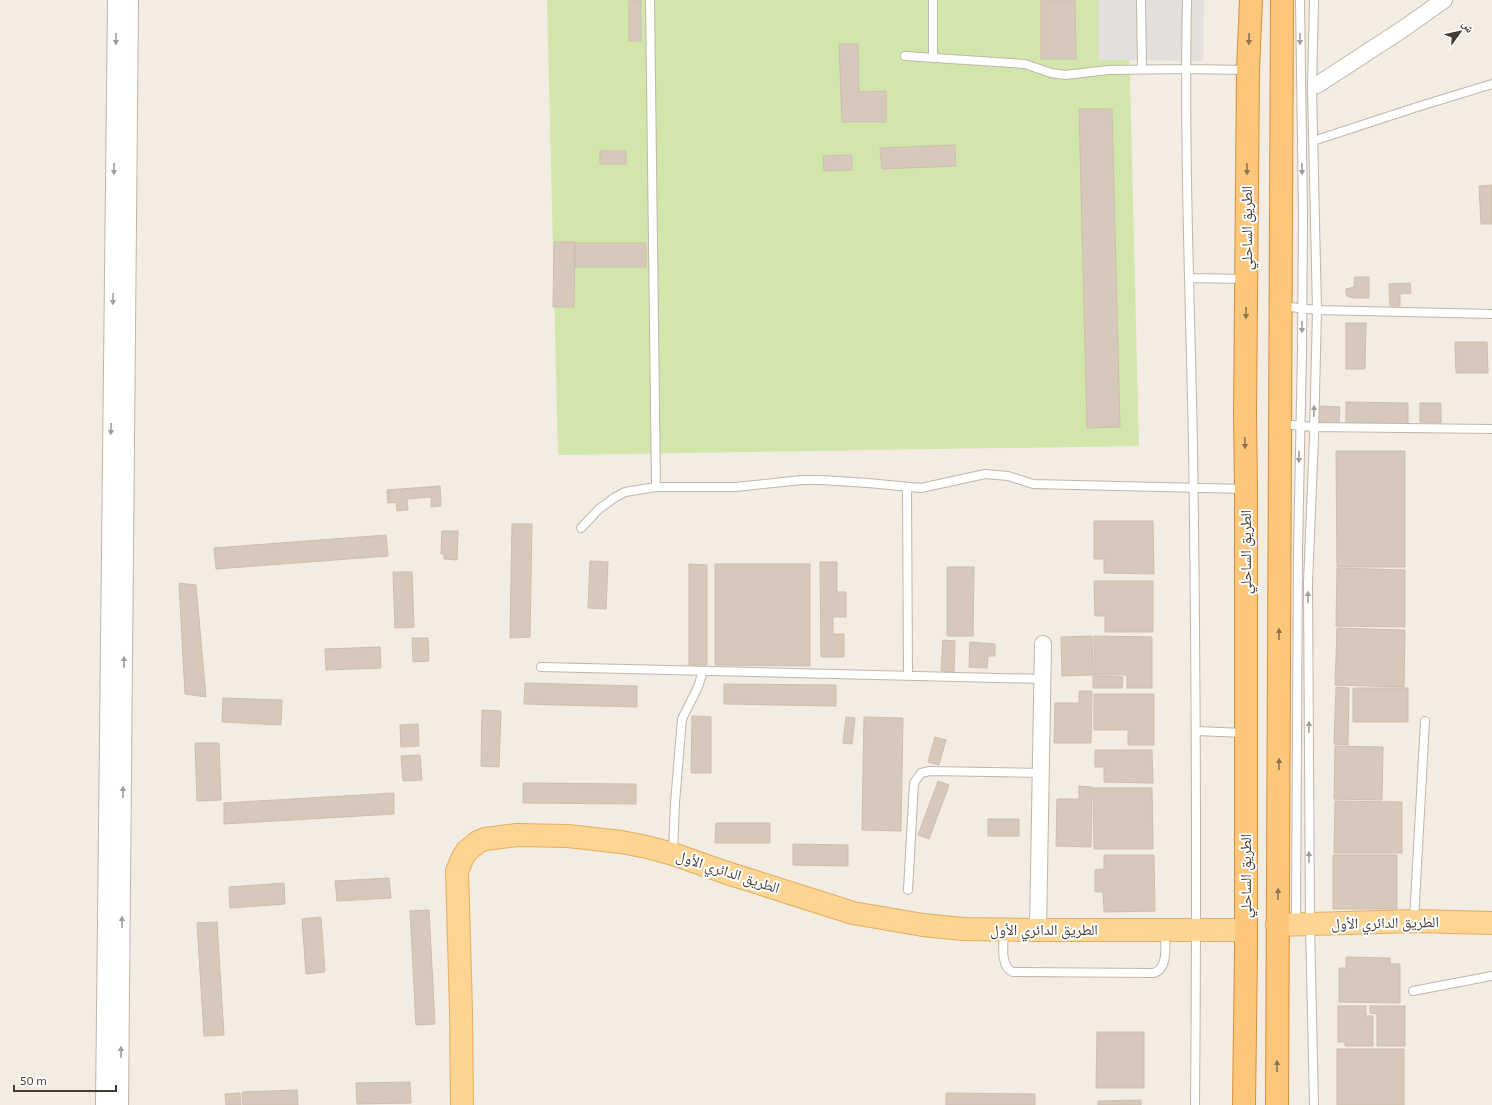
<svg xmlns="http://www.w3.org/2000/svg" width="1492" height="1105" font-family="'Exo 2','Noto Naskh Arabic',sans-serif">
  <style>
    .green { fill: #d2e6ac }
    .parking { fill: #e2dfdc }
    .building { fill: #d6c9bc; stroke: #cebdac }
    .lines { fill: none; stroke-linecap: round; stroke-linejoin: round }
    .service-casing { stroke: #c0b5a9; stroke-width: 10 }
    .minor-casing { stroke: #c0b5a9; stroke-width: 18 }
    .primary-casing { stroke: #e2ae61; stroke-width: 24 }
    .trunk-casing { stroke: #db8d34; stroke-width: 24 }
    .service { stroke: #fff; stroke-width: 8 }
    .minor { stroke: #fff; stroke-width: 16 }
    .primary { stroke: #fdd491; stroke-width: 22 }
    .trunk { stroke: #fcc77a; stroke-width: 22 }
    .oneway { fill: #a19e9a }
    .oneway2 { fill: #8d7450 }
    .labels { text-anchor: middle; stroke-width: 4; stroke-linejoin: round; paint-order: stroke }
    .street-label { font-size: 15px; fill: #433c34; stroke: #fff }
  </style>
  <rect width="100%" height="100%" fill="#f2ece3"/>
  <path class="green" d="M547,0H1128L1139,446L558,455Z"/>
  <path class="parking" d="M1098,0H1204L1203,61L1098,60Z"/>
  <path class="building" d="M629,0H641V41H629Z
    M1041,0H1075L1076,59H1041Z
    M839,44H858L859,92L886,91V122H842Z
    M1079,109H1112L1120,427L1087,428Z
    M955,145L956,166L882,169L880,148Z
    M600,151H626V164H600Z
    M852,155V170L824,171L823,156Z
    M1492,185V224H1481L1479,186Z
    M554,242H575L574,307H553Z
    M575,243H646V267H575Z
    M1355,277H1369V298H1354L1347,296L1346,293V289L1354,287Z
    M1410,283L1411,293L1400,294V306H1390L1389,284Z
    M1346,323H1366L1365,369H1346Z
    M1455,342H1487L1488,373H1456Z
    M1346,402L1408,403V428L1346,426Z
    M1420,403H1441V423L1420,422Z
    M1319,406L1340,407L1339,424L1318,423Z
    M1336,451H1405V567H1337Z
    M440,486L441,506L431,507V497L407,499L408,510L397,511L396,502L388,503L387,490Z
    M1094,521H1153L1154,574L1104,573V559H1094Z
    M512,524H532L530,637L510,638Z
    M442,531H458L457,560L444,559V554H441Z
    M386,535L388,556L216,569L214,548Z
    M590,561L608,562L606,609L588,608Z
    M820,562H837V592H846V617H833V634H844V657H821Z
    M689,564L707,565V665H689Z
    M715,564H810V666L715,665Z
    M947,567H974L973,636H947Z
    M1337,568L1405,570V627L1336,626Z
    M393,572H412L414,627L395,628Z
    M1094,581H1153V632H1105V616H1095Z
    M179,583L196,585L206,697L185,694Z
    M1337,628L1405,630L1404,687L1335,685Z
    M1092,636L1093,675L1062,676L1061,637Z
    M1094,636L1152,637V688H1127V675H1094Z
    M412,638H428L429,661L413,662Z
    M943,640L955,641L954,672L941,671Z
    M970,642L995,644V656H988L987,668L969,667Z
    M380,647L381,668L326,670L325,649Z
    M1093,676L1123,677L1122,688H1093Z
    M525,683L637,686V707L524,704Z
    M724,684L836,685V706L724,704Z
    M1336,687L1349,688L1348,745L1334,744Z
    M1353,688H1408V722H1353Z
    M1079,691H1092L1091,743H1054L1055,703H1079Z
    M1094,694H1154V745H1128V730H1094Z
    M223,698L282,700L281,725L222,722Z
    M482,710L501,711L499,767L481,766Z
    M692,716L711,717V773H691Z
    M846,717L855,718L852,744L843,743Z
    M864,717L903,718L901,831L862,830Z
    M418,724L419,746L401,747L400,725Z
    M935,737L946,740L939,765L928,762Z
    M195,743H219L221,800L197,801Z
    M1335,746L1383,747L1382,800L1334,799Z
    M1095,750H1152L1153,783L1104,782V767H1095Z
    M420,755L422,780L403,781L401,756Z
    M938,781L949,785L929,839L918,835Z
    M523,783L636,784V804L523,803Z
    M1079,786L1092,787L1091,847L1056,846L1057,799H1079Z
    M1093,788H1152L1153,849H1094Z
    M394,793V814L224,824V803Z
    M1335,801L1402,802V853H1334Z
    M988,819H1019V836H988Z
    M716,823H770V843H715Z
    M793,844L848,845V866L793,865Z
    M1104,855H1154L1155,911L1104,912L1103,892H1095V870L1104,869Z
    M1333,855H1397V909H1333Z
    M389,878L391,898L337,901L335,881Z
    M284,883L285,904L230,908L229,887Z
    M429,910L435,1024L416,1025L410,911Z
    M321,917L325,972L306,974L302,919Z
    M217,922L224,1035L204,1036L197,923Z
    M1346,957L1390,958V964H1400V1003L1339,1002V968H1346Z
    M1338,1006H1366V1016H1373V1046H1345V1042H1338Z
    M1370,1006H1405V1046H1377V1014L1370,1013Z
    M1097,1032H1144V1088H1096Z
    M1337,1049H1404V1105H1337Z
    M410,1082L411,1103L357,1104L356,1083Z
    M297,1090L298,1105H243L242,1092Z
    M240,1093L241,1105H226L225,1094Z
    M946,1093L1035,1094V1105H946Z
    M1141,1100V1105H1098V1101Z"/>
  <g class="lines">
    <defs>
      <path id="service" d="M650,0L656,487
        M1141,0L1142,69
        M1187,0C1184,148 1190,296 1193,444C1196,664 1197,885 1195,1105
        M1314,0L1312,88L1317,310L1314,437L1308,583L1310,924L1314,1105
        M905,56L1025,64L1051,73L1065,75L1108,70L1186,69L1248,70
        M933,58V0
        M1313,141L1417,107L1492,84
        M1190,278L1246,279
        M1281,306L1317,310L1492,314
        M1281,424L1314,427L1492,429
        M907,487L908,676
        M581,528L599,509L614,498L625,492L656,487H735L802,480H821L868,483L921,488L985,474L1008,476L1033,484L1245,489
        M541,667L1043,679
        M1196,731L1245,733
        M673,853L675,803L682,719L698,687L703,671
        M908,890L914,783L921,773L930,771L1041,773
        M1414,920L1425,721
        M1296,923L1298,550L1302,352L1303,214L1300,0
        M1004,931C1004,943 999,966 1013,972L1153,973C1169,970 1165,943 1165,930
        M1413,991L1492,976"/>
      <path id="minor" d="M1317,85L1403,29L1444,0
        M1038,930L1043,644
        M104,1105L116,0
        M120,1105L130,0"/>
      <path id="primary" d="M1277,925L1414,921L1492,923
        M462,1105L461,1010L457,871L463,857L467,851L478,842L485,839L517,835L568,836L621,842L647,847L673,854L724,872L853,913L923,925L963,929L1038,930H1246"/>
      <path id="trunk" d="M1244,1105L1246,951V489L1245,415L1248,70L1251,0
        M1277,1105L1282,0"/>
    </defs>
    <use href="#service" class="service-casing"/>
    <use href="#minor" class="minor-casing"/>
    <use href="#primary" class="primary-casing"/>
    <use href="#trunk" class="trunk-casing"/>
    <use href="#service" class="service"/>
    <use href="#minor" class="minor"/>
    <use href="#primary" class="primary"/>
    <use href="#trunk" class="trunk"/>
  </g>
  <defs><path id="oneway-solid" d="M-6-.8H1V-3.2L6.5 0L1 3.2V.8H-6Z"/></defs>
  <g class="oneway">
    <use href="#oneway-solid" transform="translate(116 39) rotate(91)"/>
    <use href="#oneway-solid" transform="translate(1300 39) rotate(90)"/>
    <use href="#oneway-solid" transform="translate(114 169) rotate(91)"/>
    <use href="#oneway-solid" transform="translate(1302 169) rotate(89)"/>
    <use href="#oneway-solid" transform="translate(113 299) rotate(91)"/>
    <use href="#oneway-solid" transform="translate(1302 327) rotate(90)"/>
    <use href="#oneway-solid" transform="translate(1314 411) rotate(-88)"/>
    <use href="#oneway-solid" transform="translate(111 429) rotate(91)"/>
    <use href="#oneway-solid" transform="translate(1299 457) rotate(91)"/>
    <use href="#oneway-solid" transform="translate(1308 597) rotate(-90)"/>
    <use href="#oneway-solid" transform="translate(124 662) rotate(-90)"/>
    <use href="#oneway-solid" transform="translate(1309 727) rotate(-90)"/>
    <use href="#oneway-solid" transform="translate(123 792) rotate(-90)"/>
    <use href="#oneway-solid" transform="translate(1309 857) rotate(-90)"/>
    <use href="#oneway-solid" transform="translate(122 922) rotate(-90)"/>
    <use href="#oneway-solid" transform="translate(121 1052) rotate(-90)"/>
  </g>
  <g class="oneway2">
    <use href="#oneway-solid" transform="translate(1249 39) rotate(92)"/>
    <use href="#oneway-solid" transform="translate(1247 169) rotate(90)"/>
    <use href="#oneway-solid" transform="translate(1246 313) rotate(91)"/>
    <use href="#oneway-solid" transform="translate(1245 443) rotate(89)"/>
    <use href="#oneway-solid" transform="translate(1279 634) rotate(-90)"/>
    <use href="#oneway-solid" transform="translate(1279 764) rotate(-89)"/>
    <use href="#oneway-solid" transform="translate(1278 894) rotate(-89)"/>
    <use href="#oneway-solid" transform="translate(1277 1066) rotate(-90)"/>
  </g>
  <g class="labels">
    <g class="street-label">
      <text transform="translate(1247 228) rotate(-90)" y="5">الطريق الساحلي</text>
      <text transform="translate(1246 552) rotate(-90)" y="5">الطريق الساحلي</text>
      <text transform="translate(728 872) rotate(18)" y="5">الطريق الدائري الأول</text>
      <text transform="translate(1246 876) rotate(-90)" y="5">الطريق الساحلي</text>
      <text transform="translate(1385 923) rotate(-1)" y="5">الطريق الدائري الأول</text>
      <text x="1044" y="935">الطريق الدائري الأول</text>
    </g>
  </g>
  <g transform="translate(1460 32) rotate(57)" stroke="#ffffff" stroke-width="3" paint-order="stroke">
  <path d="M0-3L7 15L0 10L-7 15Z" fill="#433c34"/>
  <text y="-6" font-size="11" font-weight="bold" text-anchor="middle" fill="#433c34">ش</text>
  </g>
  <path d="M14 1085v6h102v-6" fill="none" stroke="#433c34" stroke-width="2"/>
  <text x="20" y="1085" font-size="12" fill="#433c34" stroke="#ffffff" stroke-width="3" paint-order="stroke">50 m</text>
</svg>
